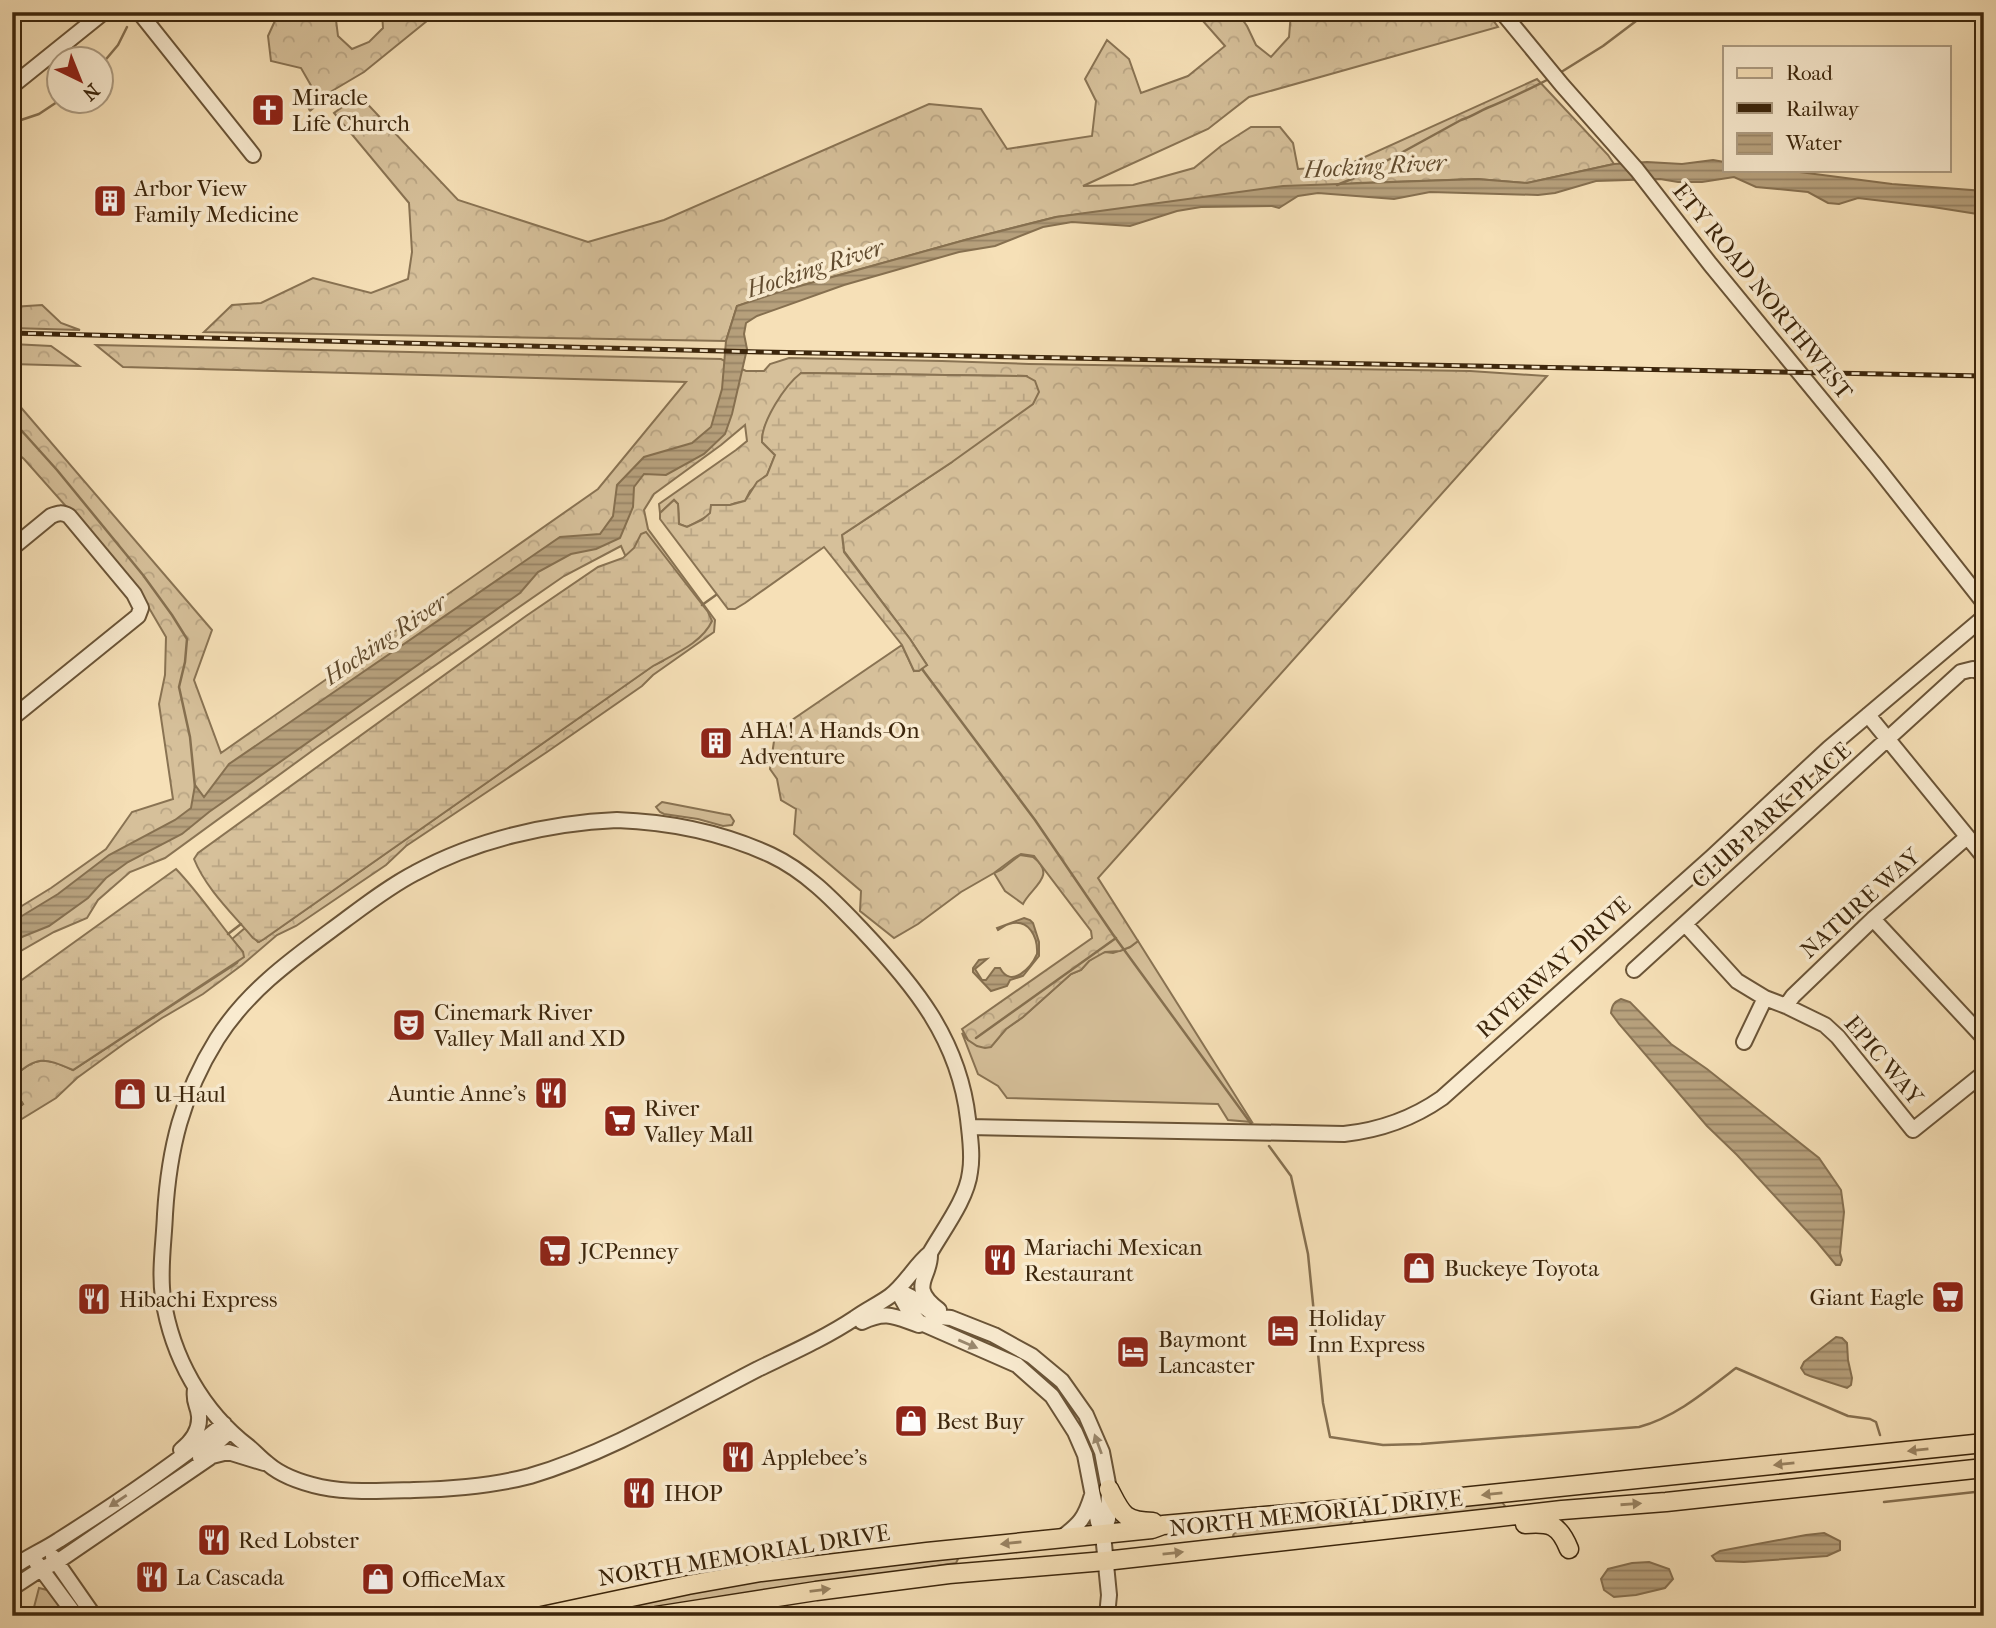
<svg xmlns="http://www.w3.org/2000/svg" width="1996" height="1628" font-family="'IM FELL French Canon',serif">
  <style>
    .grass { fill: #d6c09a; stroke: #897353; stroke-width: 2 }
    .forest { fill: url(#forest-crowns); stroke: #897353; stroke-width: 2 }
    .wetland { fill: url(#wetland-marsh); stroke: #897353; stroke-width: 2 }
    .water { fill: url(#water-rules); stroke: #867050; stroke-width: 2 }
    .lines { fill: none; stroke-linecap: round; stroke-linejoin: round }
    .stream { stroke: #867050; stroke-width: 2.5 }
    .minor-casing { stroke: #6a5437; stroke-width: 18 }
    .major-casing { stroke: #3c260c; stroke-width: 21 }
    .minor { stroke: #f9ebd0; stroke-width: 14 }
    .major { stroke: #f6e0b7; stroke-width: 18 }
    .rail-casing { stroke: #3c260c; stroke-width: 5 }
    .rail { stroke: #f9ebd0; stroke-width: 2.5; stroke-dasharray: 8; stroke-linecap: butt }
    .oneway { fill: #9a886e }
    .oneway2 { fill: #998362 }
    .labels { text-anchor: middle; stroke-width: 7; stroke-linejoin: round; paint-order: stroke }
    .poi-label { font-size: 23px; fill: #3c260c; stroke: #f9ebd0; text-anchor: start }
    .street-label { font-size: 23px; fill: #3c260c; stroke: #f9ebd0 }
    .water-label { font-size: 24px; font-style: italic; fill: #614b2e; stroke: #f9ebd0 }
  </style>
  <defs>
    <pattern id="forest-crowns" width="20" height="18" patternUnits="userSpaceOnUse" patternTransform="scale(1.75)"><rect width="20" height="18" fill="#d6c09a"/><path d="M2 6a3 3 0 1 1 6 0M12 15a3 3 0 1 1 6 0" fill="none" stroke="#b9a584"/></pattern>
    <pattern id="wetland-marsh" width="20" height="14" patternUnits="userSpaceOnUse" patternTransform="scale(1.75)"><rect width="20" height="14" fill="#d6c09a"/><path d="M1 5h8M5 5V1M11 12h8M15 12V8" fill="none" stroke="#b9a584"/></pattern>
    <pattern id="water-rules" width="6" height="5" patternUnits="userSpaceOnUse" patternTransform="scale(1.75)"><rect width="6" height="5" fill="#b7a17d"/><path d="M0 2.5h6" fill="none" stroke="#968365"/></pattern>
  </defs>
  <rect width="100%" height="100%" fill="#f6e0b7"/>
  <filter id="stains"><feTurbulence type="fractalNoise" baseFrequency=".00286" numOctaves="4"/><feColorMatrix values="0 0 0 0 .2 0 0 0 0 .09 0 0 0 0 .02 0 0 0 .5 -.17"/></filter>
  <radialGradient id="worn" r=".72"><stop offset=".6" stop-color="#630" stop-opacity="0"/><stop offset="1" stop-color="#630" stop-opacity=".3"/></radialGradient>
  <path class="grass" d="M662,802L724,814L730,815L734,821L732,825L723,826L698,819L664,814L660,812L656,807Z
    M1020,855L1033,857C1058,876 1031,887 1023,904L1005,891L994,873L1001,870Z
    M1138,941L1252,1122L1228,1120L1218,1104L1007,1098L998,1086L978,1074L962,1033L968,1040L993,1044L1006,1029L1023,1017L1071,974L1081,970L1089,961L1099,954L1105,952L1113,953L1130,947Z
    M922,1312C949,1323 982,1333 1007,1348C1066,1381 1093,1424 1103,1490H1098L1086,1440L1073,1414L1050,1386L919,1316Z
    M1502,1502L1507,1509L1368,1525L1363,1519L1365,1516Z
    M1346,1517L1352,1521L1348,1526L1237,1538L1233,1536L1234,1533L1256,1526Z
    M956,1557L958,1559L956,1563L710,1600L624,1616H580C660,1598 741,1583 823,1571C867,1565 912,1562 956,1557Z
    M39,1588L47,1590L67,1616H36L33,1611Z"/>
  <path class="forest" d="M279,12H335L338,36L352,49L369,42L383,28L382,12H438L364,72L332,91L310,111L305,100L313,89L301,68L271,61L268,36Z
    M1195,12H1237L1247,26L1256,45L1271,57L1289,37L1291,12H1487L1498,27L1249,97L1208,129L1083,186L1133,185L1194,168L1221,146L1251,127H1280L1293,143L1298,169L1345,166L1537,79L1608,155L1614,164L1527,183L1477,179L1357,183L1056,217L965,240L782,291L737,306L726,341L204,332L232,305L261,303L313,278L371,293L408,279L412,252L409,203L334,113L359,95L458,200L588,242L664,220L929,104L981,109L1007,149L1092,136L1096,101L1085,79L1107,40L1129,59L1141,93L1188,76L1225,46Z
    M42,305L61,323L80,330L12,328V307Z
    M12,344L51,346L79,366L12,364Z
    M96,345L721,359L746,371H764L770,364L789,358L942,361L1029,364L1470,371L1547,376L1098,878L1138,941L1130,947L1120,951L1105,952L1089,961L1081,970L1071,974L1023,1017L1006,1029L991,1047L985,1048L977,1046L968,1040L962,1029L1092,938L1091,931L1034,856L1021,854L1014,858L994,873L961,892L918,924L894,938L860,911L861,891L794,834L796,809L781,800L777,779L770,769L774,741L792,720L902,645L914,671L927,665L910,639L844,551L842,535L952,462L1026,376L801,373C788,391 761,419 762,442L775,455L767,475L750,491L745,501C724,504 706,518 687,527L679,524L678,504L674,500L660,513L659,504L736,450L747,441L745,425L721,445L654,494L644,510L648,529L715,620L714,632L653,675L642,686L547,752L406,846L386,865L296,926L277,935L242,965L203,994L162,1018L125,1043L77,1078L56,1098L12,1125V1113L23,1104L15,1092L13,1077C38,1056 43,1057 73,1070L237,963L243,952L232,939L245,928L258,942L264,939L654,665L663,661L684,632L662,570L625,555L621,546L564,576L316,748L165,858L130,872L98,900L87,918L54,932L12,956V912L51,888L106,849L132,812L173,799L159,704L165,675L166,637L135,584L24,459L12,449V397L212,630L194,680L221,753L598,489L686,382L123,367Z"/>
  <path class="wetland" d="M801,373L1026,376L1035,381L1039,392L1033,404L952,462L842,535L844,552L910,639L927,665L919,671H914L902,645L824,547L745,603L735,609H728L660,519V513L674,500L678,504L679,524L687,527L702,520L710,513L711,505H730L745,501L757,482L767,475L775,455L762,442C761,422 785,385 801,373Z
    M646,532L708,612L712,621C702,643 674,654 653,666L264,939L259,942L253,938C233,914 206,889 194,859L198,853L526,616L598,567L623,558L634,548L641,534Z
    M176,869C201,895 220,925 243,952L244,957L73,1070C43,1057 38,1056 13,1077L15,1092L23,1104L12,1113V987Z"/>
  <path class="water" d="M1713,160L1725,162V170H1784L1892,184L1984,191V215L1933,207L1858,198L1839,204L1828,203L1808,192L1756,187L1734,177L1702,182H1678L1660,179L1596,181L1555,193L1538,195L1430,192L1394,199L1318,193L1298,196L1279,208L1272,206L1201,207L1177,211L1130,226L1072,222L1043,227L995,246L959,252L844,285L757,316L746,323L744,334L747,349L732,414L725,434L704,454L666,475L644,474L634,487L633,507L620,538L596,549L571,554L538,572L520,593L209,812L182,834L128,862L106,878L88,898L49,926L12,941V922L58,894L109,855L175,820L191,808L195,785L204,797L229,764L560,537L600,534L613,516L617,485L644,457L692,443L711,427L722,389L726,341L737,306L782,291L965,240L1056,217L1283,186L1477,179L1527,183L1614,164L1647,162L1682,164Z
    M1024,918L1030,920L1033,923L1039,942V956L1023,976L1010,980L1007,986L991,991L973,972V968L979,960L987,959L975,969L982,980H986L995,968H1000C1011,989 1031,968 1037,954C1038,937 1029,918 1009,924C1005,925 1002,928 998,930L997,928Z
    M1621,999L1630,1002L1671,1044L1707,1069L1819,1158L1841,1190L1844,1212L1840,1253L1842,1260L1840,1265H1836L1817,1242L1737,1155L1707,1126L1619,1024L1611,1013C1612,1005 1614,1002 1621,999Z
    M1836,1337L1842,1338L1847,1343L1848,1360L1852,1378L1851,1385L1847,1388L1810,1376L1805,1374L1801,1368L1804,1362Z
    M1824,1533L1840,1541V1550L1827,1556L1744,1562L1716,1561L1712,1556L1720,1551L1806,1535Z
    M1649,1562L1669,1569L1673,1579L1665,1588L1636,1595L1614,1597L1604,1590L1601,1579L1608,1569L1632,1563Z"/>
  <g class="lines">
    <path class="stream" d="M102,64L118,45L127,27
      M1558,74L1603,46L1648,12
      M12,125L15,122L39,114L60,100
      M1337,185L1359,176L1461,120C1471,117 1478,112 1487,108C1508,100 1529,89 1549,79
      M12,420L57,470L143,575L172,615L187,639L185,662L179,687L190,737L195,787
      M702,605L716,595
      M922,669L1035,820L1114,936L1252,1125
      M228,934L241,924
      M976,1038L1116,938
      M1269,1146L1291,1176L1308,1254L1323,1403L1330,1437L1383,1445L1421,1444L1639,1427C1676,1417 1706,1391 1736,1368L1848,1416L1870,1419L1876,1422L1880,1435
      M1884,1502L1984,1491"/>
    <defs>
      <path id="minor" d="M139,12L253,155
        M1502,12L1562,85L1637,170L1710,264L1876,466L1984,603
        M12,86L104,12
        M12,548L51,516C58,513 62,512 69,516L134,594L141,608L138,616L12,718
        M1868,715L1984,857
        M617,820C671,822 721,832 771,855C807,872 834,901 861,929C914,985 959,1039 968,1119C970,1137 973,1155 970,1172C967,1199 943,1230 930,1253C915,1265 906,1284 890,1296C879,1304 866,1310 855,1318C825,1338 791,1353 758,1369C684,1407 611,1452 530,1476C492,1486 453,1489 414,1490C383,1491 351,1493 321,1487C303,1483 282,1476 268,1464C261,1459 256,1453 249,1447C202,1411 172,1357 163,1298C159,1271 164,1242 165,1214C169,1149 182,1095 217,1039C249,988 298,955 345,920C368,903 390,886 415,873C475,840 549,823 617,820Z
        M1873,919L1984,1038
        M1685,924L1737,981L1765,998L1786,1006L1825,1025L1838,1037L1913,1130L1984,1073
        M1634,970L1961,672L1973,669L1984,674
        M1786,1006L1793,996L1873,919L1967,837
        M1744,1042L1765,998
        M969,1127L1344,1134C1381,1130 1412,1119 1442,1098L1712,857L1829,748L1984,617
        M930,1254C931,1278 907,1286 939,1310
        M897,1290L911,1297L932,1313L940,1317L951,1318L994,1335L1032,1356L1062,1381L1086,1415L1102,1452L1109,1489L1108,1519L1103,1534L1109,1595L1107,1616
        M897,1290L907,1308L919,1322L1017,1365L1052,1396L1075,1432L1085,1455L1098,1522L1103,1534
        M862,1322C887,1310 895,1317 919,1325
        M181,1450C191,1442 200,1430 199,1416C198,1404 193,1404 195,1389
        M200,1458L230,1431
        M1061,1538C1080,1524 1085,1518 1092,1495
        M53,1557L94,1616
        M36,1562L76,1616
        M12,1568C27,1557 44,1550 59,1540C116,1504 172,1466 224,1424
        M12,1588L41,1569L57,1562L212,1456L228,1452L264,1463"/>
      <path id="major" d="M1109,1489C1122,1514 1123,1521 1153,1522
        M1525,1524C1550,1522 1559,1524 1569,1549
        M542,1616L688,1585L761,1572L927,1552L1152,1529L1163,1525L1356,1508L1984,1443
        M656,1616L816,1591L949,1574L1105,1561L1562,1510L1666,1502L1984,1468"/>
    </defs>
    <use href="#minor" class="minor-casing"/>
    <use href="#major" class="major-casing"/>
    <use href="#minor" class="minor"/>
    <use href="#major" class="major"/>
    <defs>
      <path id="rail" d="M12,333L761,352L1984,376"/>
    </defs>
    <use href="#rail" class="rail-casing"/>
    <use href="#rail" class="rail"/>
  </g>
  <defs><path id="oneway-solid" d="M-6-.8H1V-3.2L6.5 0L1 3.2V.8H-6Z" transform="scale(1.75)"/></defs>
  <g class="oneway">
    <use href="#oneway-solid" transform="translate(968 1344) rotate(23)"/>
    <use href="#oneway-solid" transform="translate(1098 1444) rotate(-110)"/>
    <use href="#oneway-solid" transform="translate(118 1501) rotate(146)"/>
  </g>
  <g class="oneway2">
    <use href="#oneway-solid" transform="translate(1918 1450) rotate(174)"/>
    <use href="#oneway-solid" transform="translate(1784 1464) rotate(174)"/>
    <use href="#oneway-solid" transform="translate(1492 1494) rotate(174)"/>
    <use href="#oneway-solid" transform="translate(1631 1504) rotate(-4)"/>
    <use href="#oneway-solid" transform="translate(1011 1543) rotate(174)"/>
    <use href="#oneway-solid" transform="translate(1173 1553) rotate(-6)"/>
    <use href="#oneway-solid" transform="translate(820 1590) rotate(-7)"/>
  </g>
  <defs>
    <symbol id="church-square" viewBox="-11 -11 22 22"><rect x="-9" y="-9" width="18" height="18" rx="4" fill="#8f2418" stroke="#f9ebd0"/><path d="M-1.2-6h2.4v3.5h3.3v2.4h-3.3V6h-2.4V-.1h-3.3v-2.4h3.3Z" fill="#fff"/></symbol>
    <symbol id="building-square" viewBox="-11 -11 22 22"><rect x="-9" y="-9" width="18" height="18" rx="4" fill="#8f2418" stroke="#f9ebd0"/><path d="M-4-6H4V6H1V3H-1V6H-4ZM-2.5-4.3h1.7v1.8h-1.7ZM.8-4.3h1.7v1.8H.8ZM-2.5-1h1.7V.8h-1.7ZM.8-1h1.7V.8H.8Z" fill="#fff"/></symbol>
    <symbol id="theatre-square" viewBox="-11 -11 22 22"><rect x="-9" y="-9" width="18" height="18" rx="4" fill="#8f2418" stroke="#f9ebd0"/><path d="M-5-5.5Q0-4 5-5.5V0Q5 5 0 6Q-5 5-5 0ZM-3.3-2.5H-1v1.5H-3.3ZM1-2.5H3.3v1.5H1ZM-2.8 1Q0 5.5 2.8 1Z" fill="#fff"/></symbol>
    <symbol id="restaurant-square" viewBox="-11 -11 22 22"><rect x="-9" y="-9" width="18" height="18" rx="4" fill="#8f2418" stroke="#f9ebd0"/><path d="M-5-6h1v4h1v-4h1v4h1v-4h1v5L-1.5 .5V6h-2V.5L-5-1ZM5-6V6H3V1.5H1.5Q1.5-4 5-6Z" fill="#fff"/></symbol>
    <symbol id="shop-square" viewBox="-11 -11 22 22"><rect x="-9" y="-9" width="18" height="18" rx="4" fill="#8f2418" stroke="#f9ebd0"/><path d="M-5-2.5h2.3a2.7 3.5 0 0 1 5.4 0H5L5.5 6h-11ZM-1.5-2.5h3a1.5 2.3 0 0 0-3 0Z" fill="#fff"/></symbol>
    <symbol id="supermarket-square" viewBox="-11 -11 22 22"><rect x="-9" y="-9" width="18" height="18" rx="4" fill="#8f2418" stroke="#f9ebd0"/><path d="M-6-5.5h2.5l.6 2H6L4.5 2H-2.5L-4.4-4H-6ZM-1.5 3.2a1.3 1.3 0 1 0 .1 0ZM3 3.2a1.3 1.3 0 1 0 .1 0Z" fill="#fff"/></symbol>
    <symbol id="hotel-square" viewBox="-11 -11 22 22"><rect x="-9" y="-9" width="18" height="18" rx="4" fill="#8f2418" stroke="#f9ebd0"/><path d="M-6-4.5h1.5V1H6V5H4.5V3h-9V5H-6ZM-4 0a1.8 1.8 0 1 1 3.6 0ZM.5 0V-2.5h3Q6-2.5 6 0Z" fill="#fff"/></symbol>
  </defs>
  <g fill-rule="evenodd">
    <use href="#church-square" x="249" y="91" width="38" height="38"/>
    <use href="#building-square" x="91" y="182" width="38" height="38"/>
    <use href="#building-square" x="697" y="724" width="38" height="38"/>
    <use href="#theatre-square" x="390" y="1006" width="38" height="38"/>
    <use href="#restaurant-square" x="532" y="1074" width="38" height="38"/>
    <use href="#shop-square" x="111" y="1075" width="38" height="38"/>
    <use href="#supermarket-square" x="601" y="1102" width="38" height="38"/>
    <use href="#supermarket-square" x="536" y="1232" width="38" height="38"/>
    <use href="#restaurant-square" x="981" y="1241" width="38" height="38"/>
    <use href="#shop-square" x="1400" y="1249" width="38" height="38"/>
    <use href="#supermarket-square" x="1929" y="1278" width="38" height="38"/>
    <use href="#restaurant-square" x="75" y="1280" width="38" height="38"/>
    <use href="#hotel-square" x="1264" y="1312" width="38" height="38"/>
    <use href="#hotel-square" x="1114" y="1333" width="38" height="38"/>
    <use href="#shop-square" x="892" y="1402" width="38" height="38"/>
    <use href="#restaurant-square" x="719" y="1438" width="38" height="38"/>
    <use href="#restaurant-square" x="620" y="1474" width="38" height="38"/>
    <use href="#restaurant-square" x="195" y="1521" width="38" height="38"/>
    <use href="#restaurant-square" x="133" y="1558" width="38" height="38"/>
    <use href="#shop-square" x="359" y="1560" width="38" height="38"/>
  </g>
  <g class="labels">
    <g class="poi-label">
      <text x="292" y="105">Miracle<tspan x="292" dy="26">Life Church</tspan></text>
      <text x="134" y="196">Arbor View<tspan x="134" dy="26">Family Medicine</tspan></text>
      <text x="740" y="738">AHA! A Hands-On<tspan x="740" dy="26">Adventure</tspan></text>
      <text x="434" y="1020">Cinemark River<tspan x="434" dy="26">Valley Mall and XD</tspan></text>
      <text x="526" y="1101" text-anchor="end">Auntie Anne's</text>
      <text x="154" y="1102">U-Haul</text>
      <text x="644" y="1116">River<tspan x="644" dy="26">Valley Mall</tspan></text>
      <text x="1024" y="1255">Mariachi Mexican<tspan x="1024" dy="26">Restaurant</tspan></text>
      <text x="580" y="1259">JCPenney</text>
      <text x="1444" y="1276">Buckeye Toyota</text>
      <text x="1924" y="1305" text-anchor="end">Giant Eagle</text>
      <text x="119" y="1307">Hibachi Express</text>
      <text x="1308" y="1326">Holiday<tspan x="1308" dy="26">Inn Express</tspan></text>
      <text x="1158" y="1347">Baymont<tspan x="1158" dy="26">Lancaster</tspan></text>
      <text x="936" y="1429">Best Buy</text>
      <text x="762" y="1465">Applebee's</text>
      <text x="664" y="1501">IHOP</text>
      <text x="238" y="1548">Red Lobster</text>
      <text x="176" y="1585">La Cascada</text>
      <text x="402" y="1587">OfficeMax</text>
    </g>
    <g class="street-label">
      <text transform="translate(1763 291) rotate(51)" y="8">ETY ROAD NORTHWEST</text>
      <text transform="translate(1771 815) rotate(-42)" y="8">CLUB PARK PLACE</text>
      <text transform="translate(1860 903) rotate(-42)" y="8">NATURE WAY</text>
      <text transform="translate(1553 967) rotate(-42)" y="8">RIVERWAY DRIVE</text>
      <text transform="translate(1884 1060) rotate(50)" y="8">EPIC WAY</text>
      <text transform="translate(1316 1513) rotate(-6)" y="8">NORTH MEMORIAL DRIVE</text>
      <text transform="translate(744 1555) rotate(-9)" y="8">NORTH MEMORIAL DRIVE</text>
    </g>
    <g class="water-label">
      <text transform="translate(1375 166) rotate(-3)" y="8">Hocking River</text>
      <text transform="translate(815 268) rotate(-18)" y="8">Hocking River</text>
      <text transform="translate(385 639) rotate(-34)" y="8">Hocking River</text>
    </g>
  </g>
  <rect width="1996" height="1628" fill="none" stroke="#f6e0b7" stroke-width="42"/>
  <rect x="14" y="14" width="1968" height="1600" fill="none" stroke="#3c260c" stroke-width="3.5"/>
  <rect x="21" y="21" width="1954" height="1586" fill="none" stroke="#3c260c" stroke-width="2"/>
  <rect x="1723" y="46" width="228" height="126" fill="#f9ebd0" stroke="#ad9c82" stroke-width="2"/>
  <rect x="1737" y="68" width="35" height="10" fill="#f6e0b7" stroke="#ad9c82" stroke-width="2"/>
  <text x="1786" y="80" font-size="21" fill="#3c260c">Road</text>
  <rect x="1737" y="103" width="35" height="10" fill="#3c260c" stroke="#ad9c82" stroke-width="2"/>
  <text x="1786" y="116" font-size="21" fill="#3c260c">Railway</text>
  <rect x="1737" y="133" width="35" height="21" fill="url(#water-rules)" stroke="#ad9c82" stroke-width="2"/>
  <text x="1786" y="150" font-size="21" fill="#3c260c">Water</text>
  <g transform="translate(80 80) rotate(137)"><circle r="33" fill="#f9ebd0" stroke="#ad9c82" stroke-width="2"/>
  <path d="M0-5L12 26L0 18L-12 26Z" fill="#8f2418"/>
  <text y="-10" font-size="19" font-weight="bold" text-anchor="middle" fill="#3c260c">N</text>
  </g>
  <rect width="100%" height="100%" filter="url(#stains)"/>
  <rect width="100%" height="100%" fill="url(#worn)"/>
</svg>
